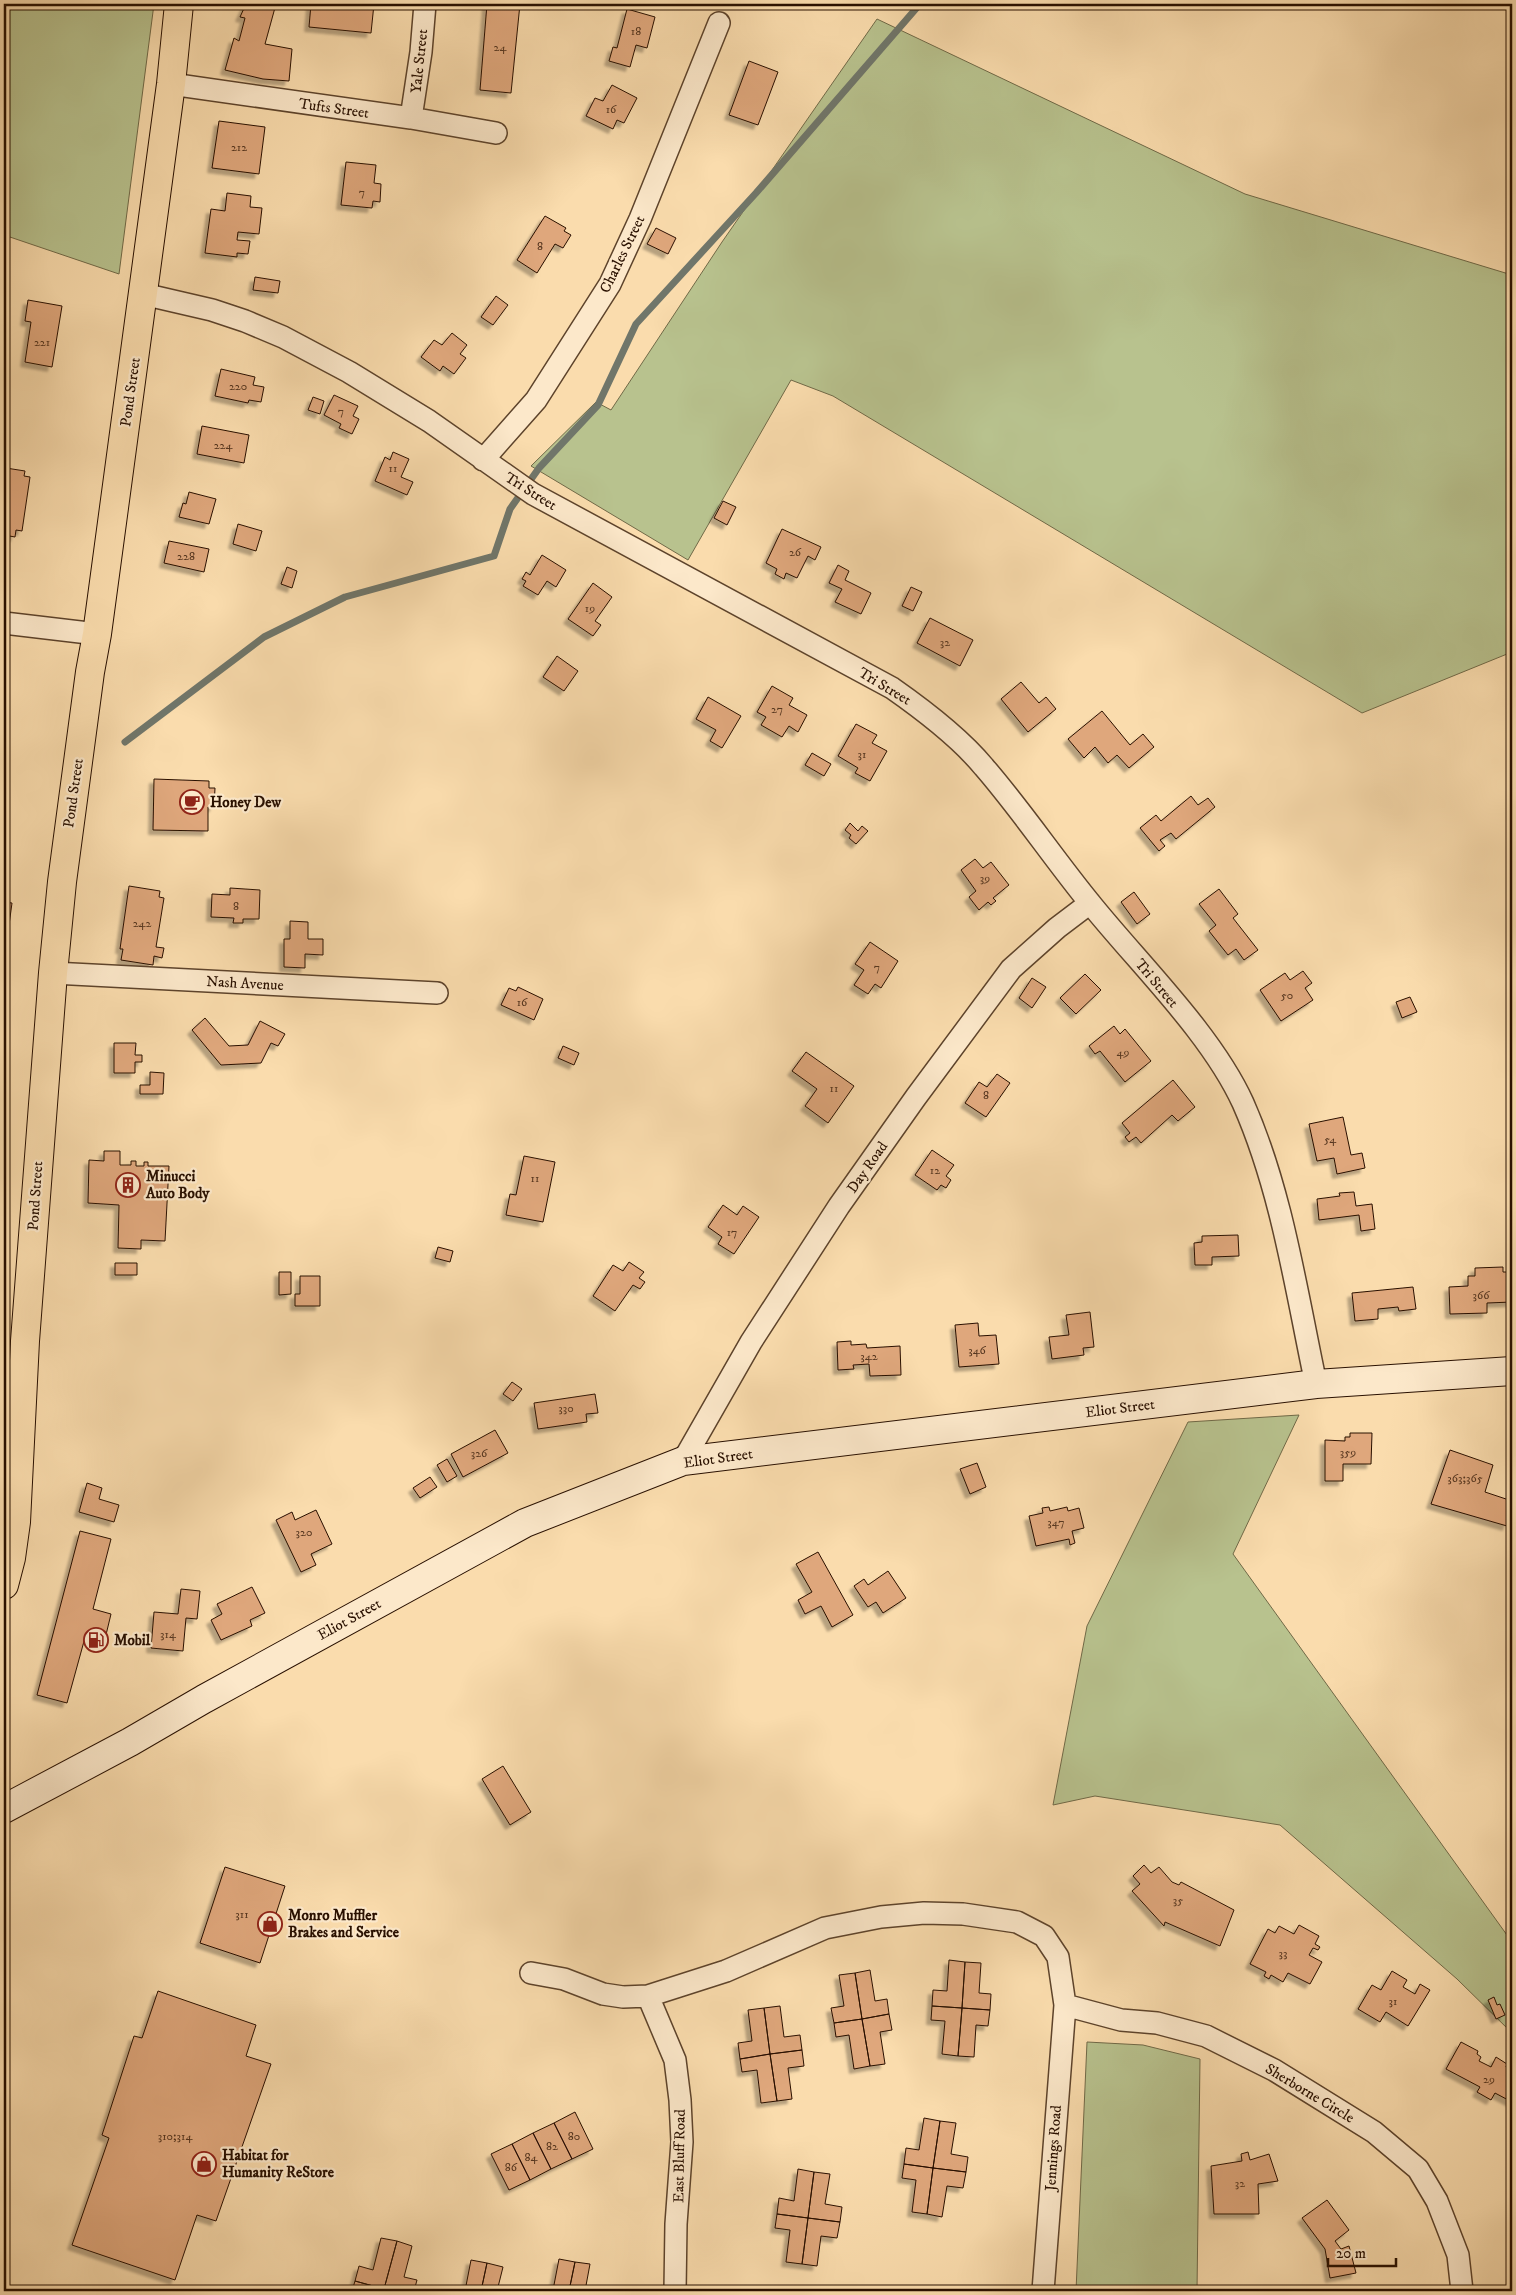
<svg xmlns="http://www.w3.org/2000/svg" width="1516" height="2295" font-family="'IM FELL DW Pica',serif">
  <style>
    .green { fill: #b8c28e; stroke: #706947 }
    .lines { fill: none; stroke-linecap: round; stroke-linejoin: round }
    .stream { stroke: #70766a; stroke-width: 7 }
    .building { fill: #dfa77b; stroke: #291000; filter: url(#shadow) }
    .street-casing { stroke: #5d432b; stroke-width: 24 }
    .secondary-casing { stroke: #291000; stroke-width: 30 }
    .primary-casing { stroke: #291000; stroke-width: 30 }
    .street { stroke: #fce8ca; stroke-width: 21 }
    .secondary { stroke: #fce8ca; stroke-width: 28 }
    .primary { stroke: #fadcad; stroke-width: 28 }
    .labels { text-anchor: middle; stroke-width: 4.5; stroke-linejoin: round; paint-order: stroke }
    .number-label { font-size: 12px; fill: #56361f }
    .street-label { font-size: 15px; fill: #291000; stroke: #fce8ca }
    .poi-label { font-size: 15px; font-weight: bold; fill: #291000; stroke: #fce8ca; text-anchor: start }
  </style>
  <defs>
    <filter id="shadow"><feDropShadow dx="-4.5" dy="4.5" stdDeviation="1" flood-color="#0004"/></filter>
  </defs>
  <rect width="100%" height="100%" fill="#fadcad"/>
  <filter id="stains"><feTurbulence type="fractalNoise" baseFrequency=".004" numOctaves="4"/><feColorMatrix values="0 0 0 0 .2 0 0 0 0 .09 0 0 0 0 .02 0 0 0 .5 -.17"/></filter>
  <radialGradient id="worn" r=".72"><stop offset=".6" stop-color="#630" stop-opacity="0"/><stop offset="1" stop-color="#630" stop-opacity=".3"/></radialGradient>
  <path class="green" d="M4,4H154L119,274L4,235Z
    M877,19L1245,194L1512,275V652L1362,713L833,396L791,380L688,560L531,466L596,402L611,410L722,242Z
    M1299,1415L1233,1554L1512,1942V2033L1457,1979L1280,1825L1095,1796L1053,1805L1087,1626L1188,1422Z
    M1087,2042L1143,2045L1200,2059L1197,2291H1076Z"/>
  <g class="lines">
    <path class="stream" d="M125,742L264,637L345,597L494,556L510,509L539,468L598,405L636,324L756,193L920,4"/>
  </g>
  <path class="building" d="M246,4H276L265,44L292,49L289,81L263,79L225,70L234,38L239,41L245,18L240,17Z
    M311,4H374L371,33L309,27Z
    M487,4H520L511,93L480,90Z
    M627,9L655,17L647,48L636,45L630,67L609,61L613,47L617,48Z
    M749,61L778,72L758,125L729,115Z
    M612,85L637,98L624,123L617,120L613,129L586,116L595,98L603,101Z
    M219,121L265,127L259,174L212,168Z
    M346,162L376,165L374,183L381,184L380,202L373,201L372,208L341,205Z
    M227,193L251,196L250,207L262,208L259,234L238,232L237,240L250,241L248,254L237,253V257L205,253L211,209L225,211Z
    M545,216L566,228L564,231L571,235L563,248L555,244L537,273L517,260Z
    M656,228L676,238L668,254L647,244Z
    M255,277L280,281L278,293L253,290Z
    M496,296L508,305L493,325L481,317Z
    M28,300L62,306L52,367L25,362L31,322L25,321Z
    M452,333L467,345L460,354L466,358L454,374L443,366L440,371L421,357L434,340L442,345Z
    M221,369L255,377L253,385L264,387L261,402L249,400L248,403L215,396Z
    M334,395L358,406L353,416L359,419L352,434L339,428L341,424L324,415Z
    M313,397L324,401L320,414L308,410Z
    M202,426L249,435L244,463L197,454Z
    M393,452L409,459L401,477L413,482L407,495L375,481L385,457L390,460Z
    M6,468L25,471L24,476L30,477L22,531L16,530L15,537L4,535V473L6,474Z
    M189,492L216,499L209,524L179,517L183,503L186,504Z
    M723,501L736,507L727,525L714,518Z
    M238,524L262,531L256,551L233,544Z
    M782,529L821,547L815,560L808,556L797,578L786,573L784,579L775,574L777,569L766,563Z
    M169,541L209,549L204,572L164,563Z
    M542,555L566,570L556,587L547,581L538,595L523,586L526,581L522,579L526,572L530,575Z
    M838,565L849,571L845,580L871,593L861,614L835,602L842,589L829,583Z
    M287,567L297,571L292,588L281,584Z
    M593,583L612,597L595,621L601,625L593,636L568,619Z
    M911,587L922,592L913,611L902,606Z
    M930,618L973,640L960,666L917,643Z
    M557,656L578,671L564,691L543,677Z
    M4,668L9,669L4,703Z
    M1021,682L1039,703L1046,697L1056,709L1028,732L1001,699Z
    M772,686L793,698L789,705L807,715L798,732L789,726L782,737L761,725L766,717L757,712Z
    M708,697L741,716L722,748L710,741L716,730L696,719Z
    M1102,711L1130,745L1143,734L1154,747L1129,768L1117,755L1108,763L1095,747L1084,758L1068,739Z
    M856,724L877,735L872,743L887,751L870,781L855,773L858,768L838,756Z
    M812,753L831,764L824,776L805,765Z
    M154,779L209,781V788H215L214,807H208V831L153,830Z
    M1191,796L1198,805L1208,798L1215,807L1176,839L1171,833L1160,840L1165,846L1159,851L1140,828L1156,815L1161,821Z
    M850,823L858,831L862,826L868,831L856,844L849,838L851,835L845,830Z
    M975,859L983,868L991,862L1009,885L993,898L996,901L991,905L988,902L979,910L969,897L976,891L961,870Z
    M129,886L160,891L159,897L164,898L156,947L164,948L162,958L154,956L153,965L121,960L123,949H120Z
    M230,888L260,890L259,919H243V923H233L234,918L211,917L212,894L230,895Z
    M1219,889L1238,914L1233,918L1258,950L1244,960L1236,949L1228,955L1209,931L1216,925L1199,904Z
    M1134,892L1150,914L1137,924L1121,902Z
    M4,902L12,903L9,925L4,924Z
    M290,921L308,922V939H323V955L305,954V968L284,967V939H290Z
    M870,942L898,961L881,988L875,984L868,994L854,985L864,970L855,964Z
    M1303,971L1312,983L1305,988L1313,1000L1281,1021L1260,990L1285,973L1290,980Z
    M1085,974L1101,990L1076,1014L1060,998Z
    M1032,978L1046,987L1032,1008L1019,998Z
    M518,987L543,999L534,1020L501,1005L509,988L516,991Z
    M1410,997L1417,1012L1402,1018L1396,1002Z
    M205,1018L229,1046L248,1045L260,1021L285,1034L278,1046L271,1043L261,1063L221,1065L192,1030Z
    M1114,1026L1120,1034L1125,1029L1151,1061L1125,1082L1100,1051L1095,1054L1089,1046Z
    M114,1043H136L135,1055H142V1062H135V1073H114Z
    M563,1046L579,1053L574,1065L558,1058Z
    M806,1052L854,1086L828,1123L805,1106L817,1089L792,1071Z
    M150,1072L164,1073L163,1094H140V1085H150Z
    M997,1074L1010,1083L986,1117L965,1103L979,1082L987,1087Z
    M1173,1080L1195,1107L1178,1121L1172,1115L1141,1143L1136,1137L1129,1142L1125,1137L1130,1133L1122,1123Z
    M1343,1117L1351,1155L1362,1153L1365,1168L1337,1174L1334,1158L1317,1161L1309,1124Z
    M932,1150L954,1165L946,1176L951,1180L946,1188L941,1185L937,1190L915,1175Z
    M104,1151H120V1165H131V1161H136V1166H144V1162H148V1166H169L165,1241L141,1240V1249L118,1248L119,1205L88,1203L89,1160L104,1161Z
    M524,1156L555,1162L543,1222L506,1215L510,1194L516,1195Z
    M1354,1192L1356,1206L1372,1204L1375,1229L1361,1231L1359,1215L1319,1220L1317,1199L1340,1196L1339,1193Z
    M723,1205L737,1215L743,1206L759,1217L734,1254L718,1244L722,1237L708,1227Z
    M1238,1235L1239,1256L1212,1257V1265H1195L1194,1243L1202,1242V1236Z
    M438,1247L453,1251L450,1262L435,1258Z
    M629,1262L644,1272L639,1278L645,1282L640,1289L633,1285L615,1311L593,1296L613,1265L623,1271Z
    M115,1263H137V1275H115Z
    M1503,1267V1272H1512V1302L1487,1303V1313L1450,1314L1449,1287L1468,1286V1276H1475V1268Z
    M279,1272H291V1294L279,1295Z
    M300,1276H320V1306H295V1294H300Z
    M1413,1287L1416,1309L1399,1311L1398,1307L1378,1309V1319L1355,1321L1352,1293Z
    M1090,1312L1094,1347L1083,1348L1084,1355L1052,1359L1049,1337L1069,1335L1066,1315Z
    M978,1323L979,1336L996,1335L999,1364L959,1367L955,1325Z
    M851,1341V1345L866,1344L867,1348L900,1346L901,1375L870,1376L869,1364L853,1365L854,1369L838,1370L837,1342Z
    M512,1382L522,1389L513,1401L503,1394Z
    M595,1394L598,1413L586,1414L587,1422L538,1429L534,1403Z
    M495,1430L508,1453L463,1477L451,1454Z
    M1350,1433H1372L1371,1464H1343V1481H1325V1440L1345,1441V1437H1350Z
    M1450,1450L1493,1465L1485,1492L1512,1501V1512L1507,1526L1431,1504Z
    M447,1459L457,1476L447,1482L437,1465Z
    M977,1463L986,1487L970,1494L960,1469Z
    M430,1477L437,1487L420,1498L413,1488Z
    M87,1483L102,1488L99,1499L119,1505L114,1522L79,1512Z
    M1049,1507L1050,1511L1067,1507L1068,1511L1079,1508L1084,1528L1072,1531L1075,1543L1070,1545L1069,1539L1036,1546L1029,1516L1043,1513L1042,1508Z
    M316,1510L332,1544L311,1554L316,1565L301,1572L276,1520L292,1512L295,1520Z
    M80,1531L111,1539L93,1609L111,1614L105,1639L86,1634L67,1703L37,1695Z
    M818,1552L853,1615L832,1627L821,1606L805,1614L798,1600L812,1592L796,1564Z
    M888,1571L906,1598L883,1613L876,1602L868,1607L854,1586L864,1579L868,1585Z
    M252,1587L265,1613L250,1620L252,1626L221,1640L211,1620L222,1614L217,1604Z
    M181,1589L200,1591L197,1619L186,1618L183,1651L151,1648L154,1612L178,1614Z
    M503,1766L531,1812L510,1825L482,1779Z
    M1144,1865L1151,1873L1159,1867L1172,1882L1179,1885L1181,1882L1234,1910L1220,1946L1165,1922L1164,1926L1132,1891L1140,1884L1133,1876Z
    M225,1867L285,1886L260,1963L200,1943Z
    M1299,1925L1319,1936L1315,1944L1320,1947L1318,1950L1313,1948L1309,1955L1322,1962L1310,1984L1288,1973L1283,1982L1271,1975L1269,1979L1264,1976L1266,1972L1250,1964L1268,1929L1275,1933L1279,1926L1294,1934Z
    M949,1960L965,1962L962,2008L932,2006L933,1990L947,1991Z
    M965,1962L981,1963L979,1993L991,1994L990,2010L962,2008Z
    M870,1970L875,2001L887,1999L889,2014L862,2019L855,1973Z
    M1392,1971L1407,1980L1403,1987L1415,1994L1420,1984L1430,1990L1408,2026L1386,2012L1380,2022L1358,2009L1372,1985L1381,1990Z
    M855,1973L862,2019L834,2023L831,2008L844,2006L839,1975Z
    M158,1991L256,2025L246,2056L271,2064L216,2221L197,2215L175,2280L72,2245L109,2138L102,2135L134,2036L142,2038Z
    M1494,1997L1497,2005L1500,2004L1505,2015L1496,2019L1488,2000Z
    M780,2006L784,2037L800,2035L802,2050L770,2054L764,2008Z
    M932,2006L962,2008L958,2056L942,2054L945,2021L931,2020Z
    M764,2008L770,2054L740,2059L738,2043L752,2041L748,2010Z
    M962,2008L990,2010L988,2026L976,2025L974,2057L958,2056Z
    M889,2014L892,2030L880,2032L885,2064L870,2066L862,2019Z
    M862,2019L870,2066L854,2069L849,2035L836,2037L834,2023Z
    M1461,2042L1478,2051L1477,2054L1481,2057L1479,2061L1491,2067L1496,2057L1507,2064L1506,2067L1512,2071V2102L1495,2093L1491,2100L1477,2092L1480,2087L1446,2069Z
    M802,2050L804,2066L788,2068L792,2099L777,2101L770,2054Z
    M770,2054L777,2101L761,2103L757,2070L742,2072L740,2059Z
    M575,2112L593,2149L572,2159L554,2123Z
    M924,2118L940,2121L933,2168L904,2164L906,2148L919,2150Z
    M940,2121L956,2123L951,2154L968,2157L966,2172L933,2168Z
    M554,2123L572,2159L551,2169L533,2133Z
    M533,2133L551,2169L530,2180L512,2144Z
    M512,2144L530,2180L509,2190L491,2154Z
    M1248,2152L1250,2160L1269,2154L1278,2181L1258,2184L1259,2214H1214L1211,2166L1242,2161L1241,2154Z
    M904,2164L933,2168L927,2214L912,2212L916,2180L902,2178Z
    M933,2168L966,2172L963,2188L947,2186L942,2217L927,2214Z
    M798,2169L814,2172L808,2218L777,2214L779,2198L794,2201Z
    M814,2172L830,2174L825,2204L842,2207L840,2222L808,2218Z
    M1327,2200L1349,2230L1335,2241L1341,2249L1349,2246L1356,2273L1330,2278L1325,2249L1302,2218Z
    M777,2214L808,2218L802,2264L786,2262L790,2230L775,2228Z
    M808,2218L840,2222L837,2238L821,2236L817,2266L802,2264Z
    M381,2238L397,2241L384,2289L355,2281L359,2266L373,2270Z
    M397,2241L412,2246L404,2277L417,2280L414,2291H394L384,2289Z
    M559,2259L575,2262L569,2291H539L540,2288L553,2290Z
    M471,2260L487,2263L481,2291H465Z
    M575,2262L590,2264L585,2291H569Z
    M487,2263L503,2267L497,2291H481Z
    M355,2281L384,2289L383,2291H352Z"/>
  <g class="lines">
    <defs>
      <path id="street" d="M171,84L411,118L496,133
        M411,118L421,52L425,4
        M143,294L212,310L245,321L283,337L349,372L429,421L533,494L892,688C922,709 961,739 984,767C1022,811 1054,859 1090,903C1139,964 1211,1033 1243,1103C1282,1191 1296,1290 1316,1384
        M483,460L536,400L610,284L640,219L719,23
        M4,623L97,634
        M53,973L437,993
        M683,1461L751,1342L839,1206L916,1097L1011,969L1057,928L1090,903
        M531,1973L564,1979L603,1994L623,1997L648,1996L726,1971L825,1928L881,1917L924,1913L963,1914L1017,1922L1044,1936L1058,1957L1065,2005L1043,2291
        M648,1996L675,2060L680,2100L682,2142L676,2224L675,2291
        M1065,2005L1121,2020L1157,2023L1206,2036L1274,2070L1374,2132L1418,2169L1437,2201L1458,2255L1462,2291"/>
      <path id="secondary" d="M4,1809L130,1742L204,1699L525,1523L683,1461L1316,1384L1512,1371"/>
      <path id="primary" d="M4,1585L11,1558L16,1522L25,1341L53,973L62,882L90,672L97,634L171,84L179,4"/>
    </defs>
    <use href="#street" class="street-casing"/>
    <use href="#secondary" class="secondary-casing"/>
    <use href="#primary" class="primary-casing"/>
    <use href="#street" class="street"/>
    <use href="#secondary" class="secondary"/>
    <use href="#primary" class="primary"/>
  </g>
  <defs>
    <symbol id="cafe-ring" viewBox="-11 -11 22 22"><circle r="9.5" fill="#fce8ca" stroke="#8f2418" stroke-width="1.5"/><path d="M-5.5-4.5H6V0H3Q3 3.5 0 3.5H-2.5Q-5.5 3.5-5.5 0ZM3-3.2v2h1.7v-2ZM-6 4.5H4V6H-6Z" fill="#8f2418"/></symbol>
    <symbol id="building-ring" viewBox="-11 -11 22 22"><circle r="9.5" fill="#fce8ca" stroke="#8f2418" stroke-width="1.5"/><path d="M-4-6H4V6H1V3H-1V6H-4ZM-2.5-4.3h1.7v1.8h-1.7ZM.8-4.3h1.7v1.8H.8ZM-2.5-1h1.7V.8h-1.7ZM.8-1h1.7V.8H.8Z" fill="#8f2418"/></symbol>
    <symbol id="fuel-ring" viewBox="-11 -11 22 22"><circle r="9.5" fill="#fce8ca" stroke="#8f2418" stroke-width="1.5"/><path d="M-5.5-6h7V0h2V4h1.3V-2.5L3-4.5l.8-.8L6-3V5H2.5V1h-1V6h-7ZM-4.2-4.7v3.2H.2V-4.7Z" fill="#8f2418"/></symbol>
    <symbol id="shop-ring" viewBox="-11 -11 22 22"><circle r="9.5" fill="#fce8ca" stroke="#8f2418" stroke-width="1.5"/><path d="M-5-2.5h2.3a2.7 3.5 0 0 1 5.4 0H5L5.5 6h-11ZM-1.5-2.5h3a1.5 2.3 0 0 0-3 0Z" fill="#8f2418"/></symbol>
  </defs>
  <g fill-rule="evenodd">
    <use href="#cafe-ring" x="178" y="788" width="28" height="28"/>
    <use href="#building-ring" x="114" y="1171" width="28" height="28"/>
    <use href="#fuel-ring" x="82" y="1626" width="28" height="28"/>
    <use href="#shop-ring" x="256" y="1910" width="28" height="28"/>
    <use href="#shop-ring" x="190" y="2150" width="28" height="28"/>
  </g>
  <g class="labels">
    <g class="number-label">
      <text x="636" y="35">18</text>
      <text x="500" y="51">24</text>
      <text x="611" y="113">16</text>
      <text x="239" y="151">212</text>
      <text x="362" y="196">7</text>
      <text x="540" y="250">8</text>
      <text x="42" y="346">221</text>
      <text x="238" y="390">220</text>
      <text x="341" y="415">7</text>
      <text x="223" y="449">224</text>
      <text x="393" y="472">11</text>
      <text x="795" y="556">26</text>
      <text x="186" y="560">228</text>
      <text x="590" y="612">19</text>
      <text x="945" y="646">32</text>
      <text x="777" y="713">27</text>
      <text x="862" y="758">31</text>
      <text x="985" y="882">39</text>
      <text x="236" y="910">8</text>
      <text x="142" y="927">242</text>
      <text x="877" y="971">7</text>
      <text x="1287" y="999">50</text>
      <text x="522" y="1006">16</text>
      <text x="1123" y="1056">49</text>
      <text x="834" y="1092">11</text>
      <text x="986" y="1099">8</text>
      <text x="1330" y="1143">54</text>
      <text x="935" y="1174">12</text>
      <text x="535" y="1182">11</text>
      <text x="732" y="1236">17</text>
      <text x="1481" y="1299">366</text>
      <text x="977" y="1354">346</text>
      <text x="869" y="1360">342</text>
      <text x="566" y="1412">330</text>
      <text x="1348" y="1456">359</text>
      <text x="479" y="1457">326</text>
      <text x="1465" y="1482">363;365</text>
      <text x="1056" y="1526">347</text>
      <text x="304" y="1536">320</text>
      <text x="168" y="1638">314</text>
      <text x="1178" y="1904">35</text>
      <text x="242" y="1918">311</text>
      <text x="1283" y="1957">33</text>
      <text x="1393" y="2005">31</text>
      <text x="1489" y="2083">29</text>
      <text x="175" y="2140">310;314</text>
      <text x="574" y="2140">80</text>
      <text x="552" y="2150">82</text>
      <text x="531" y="2161">84</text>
      <text x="511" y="2171">86</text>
      <text x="1240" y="2187">32</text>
    </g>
    <g class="street-label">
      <text transform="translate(419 61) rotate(-84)" y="5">Yale Street</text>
      <text transform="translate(334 108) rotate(8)" y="5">Tufts Street</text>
      <text transform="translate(622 254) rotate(-64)" y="5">Charles Street</text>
      <text transform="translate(130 392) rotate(-82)" y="5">Pond Street</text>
      <text transform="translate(531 491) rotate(32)" y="5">Tri Street</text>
      <text transform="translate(885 686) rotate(31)" y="5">Tri Street</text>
      <text transform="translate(73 793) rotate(-82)" y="5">Pond Street</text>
      <text transform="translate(245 983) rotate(3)" y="5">Nash Avenue</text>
      <text transform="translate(1157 983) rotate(50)" y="5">Tri Street</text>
      <text transform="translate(867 1167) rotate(-55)" y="5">Day Road</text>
      <text transform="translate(35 1196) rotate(-86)" y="5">Pond Street</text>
      <text transform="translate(1120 1408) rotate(-7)" y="5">Eliot Street</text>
      <text transform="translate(718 1458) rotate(-8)" y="5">Eliot Street</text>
      <text transform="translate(349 1619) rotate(-29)" y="5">Eliot Street</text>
      <text transform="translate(1310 2093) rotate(31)" y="5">Sherborne Circle</text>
      <text transform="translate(1053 2148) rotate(-86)" y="5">Jennings Road</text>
      <text transform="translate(679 2156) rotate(-89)" y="5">East Bluff Road</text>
    </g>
    <g class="poi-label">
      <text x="210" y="807">Honey Dew</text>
      <text x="146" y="1181">Minucci<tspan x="146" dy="17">Auto Body</tspan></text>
      <text x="114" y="1645">Mobil</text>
      <text x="288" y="1920">Monro Muffler<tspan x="288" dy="17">Brakes and Service</tspan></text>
      <text x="222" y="2160">Habitat for<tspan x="222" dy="17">Humanity ReStore</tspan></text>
    </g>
  </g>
  <rect width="1516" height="2295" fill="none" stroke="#fadcad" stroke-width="20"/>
  <rect x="5" y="5" width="1506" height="2285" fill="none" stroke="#291000" stroke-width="2.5"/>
  <rect x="10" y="10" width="1496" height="2275" fill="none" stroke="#291000"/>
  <path d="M1328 2258v8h68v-8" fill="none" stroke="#291000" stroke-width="2.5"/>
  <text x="1336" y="2258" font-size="15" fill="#291000" stroke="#fce8ca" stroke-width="4" paint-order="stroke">20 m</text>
  <rect width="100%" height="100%" filter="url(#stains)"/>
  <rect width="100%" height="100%" fill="url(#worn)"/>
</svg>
